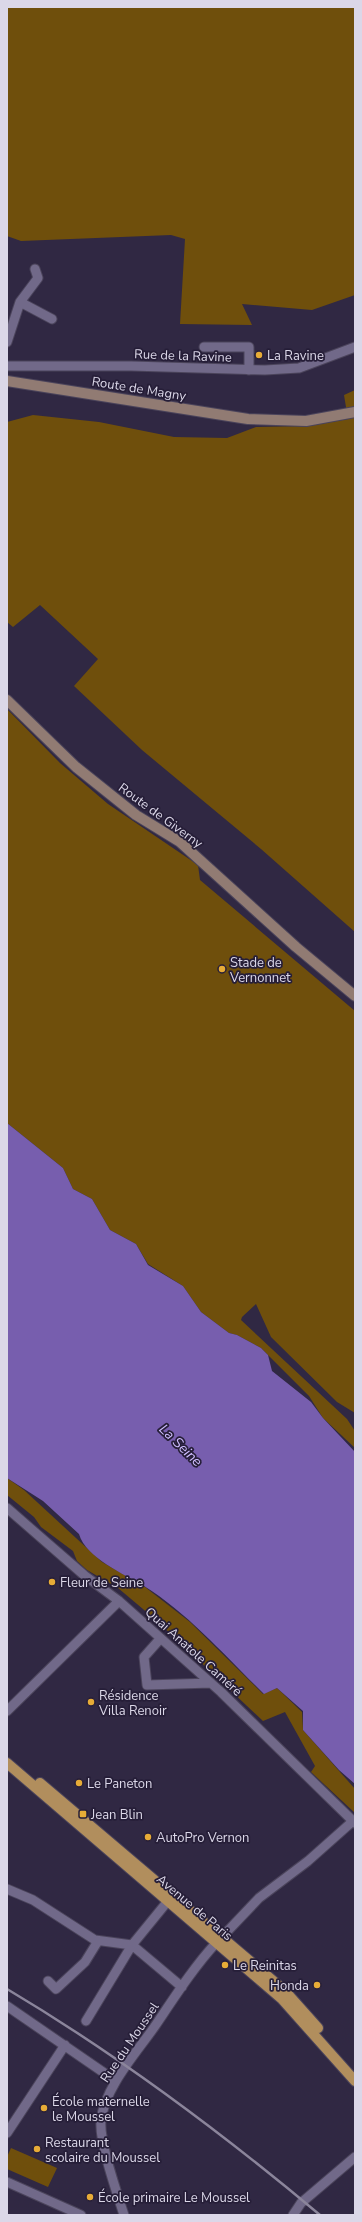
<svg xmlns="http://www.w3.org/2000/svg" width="362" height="2222" font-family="'Nunito Sans',sans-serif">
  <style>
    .green { fill: #6f4f0c }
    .water { fill: #775eae }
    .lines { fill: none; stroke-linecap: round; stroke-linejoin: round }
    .street-casing { stroke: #4b445b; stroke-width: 11 }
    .secondary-casing { stroke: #4b445b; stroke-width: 12 }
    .primary-casing { stroke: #4b445b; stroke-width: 12 }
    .street { stroke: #716989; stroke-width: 9 }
    .secondary { stroke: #917b73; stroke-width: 10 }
    .primary { stroke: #b18e5d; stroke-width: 10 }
    .rail { stroke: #8b859b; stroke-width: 2.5 }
    .poi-dot { fill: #e7ac37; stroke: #261e38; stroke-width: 1.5 }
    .labels { text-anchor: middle; stroke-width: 3.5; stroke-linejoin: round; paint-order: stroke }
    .street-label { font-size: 13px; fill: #dbd7e8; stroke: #261e38 }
    .poi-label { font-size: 13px; fill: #dbd7e8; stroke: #261e38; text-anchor: start }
    .water-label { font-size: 14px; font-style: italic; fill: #cfbeff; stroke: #261e38 }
  </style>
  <rect width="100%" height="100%" fill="#302843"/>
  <path class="green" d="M7,7H355V295L312,310L242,304L252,325L180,324L185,239L171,235L21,241L7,236Z
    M355,390V932L261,849L142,750L74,686L98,659L40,605L13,627L7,622V422L33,415L99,422L174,437L227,438L256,427L307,426L348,419L344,395Z
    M7,709L60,763L108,804L198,865L200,880L355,1011V1413L337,1402L271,1337L256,1304L242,1317L241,1320L347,1419L355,1431V1448L323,1418L309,1396L261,1348L237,1335L229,1333L201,1312L183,1286L148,1264L136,1244L110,1230L92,1199L73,1189L63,1168L7,1123Z
    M7,1478L24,1490L102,1562L145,1587L190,1622L263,1694L277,1688L302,1712L303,1730L355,1789V1813L311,1772L315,1766L285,1712L263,1721L156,1620L118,1588L87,1570L77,1561L73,1551L41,1527L34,1517L7,1495Z
    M11,2148L57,2168L48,2187L7,2169V2157Z"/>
  <path class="water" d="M7,1123L63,1168L73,1189L92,1199L110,1230L136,1244L148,1265L183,1286L201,1312L229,1333L237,1335L261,1348L268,1355L272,1371L311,1402L323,1418L355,1452V1784L339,1770L303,1730V1711L277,1688L264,1694C226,1657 189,1614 144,1586C124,1574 86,1558 79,1534L43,1501L7,1478Z"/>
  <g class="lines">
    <defs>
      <path id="street" d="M20,302L52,319
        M7,342L20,302L38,278L35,269
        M204,347H249V370
        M7,366H131L265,370L299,368L355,347
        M7,1508L84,1575L119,1601L221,1692L355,1823
        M160,1639L144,1657L147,1685L211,1683
        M7,1711L119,1601
        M7,1889L33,1900L95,1940L132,1945L182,1987
        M221,1938L259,1898L308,1861L353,1821
        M48,1981L56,1989L85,1962L98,1941
        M7,2006L116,2081
        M86,2021L132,1945L172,1896
        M7,2133L65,2045
        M7,2182L81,2215
        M124,2215C117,2193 99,2142 101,2121C104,2088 137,2052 155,2026C174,1998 193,1968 216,1943
        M293,2215L301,2203L355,2157"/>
      <path id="secondary" d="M7,381L248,419L306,421L355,412
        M7,700L76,767L136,815L180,842L296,947L355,996"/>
      <path id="primary" d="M7,1763L282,1999L355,2081
        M40,1783L285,1991L318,2028"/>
    </defs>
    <use href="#street" class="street-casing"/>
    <use href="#secondary" class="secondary-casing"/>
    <use href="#primary" class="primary-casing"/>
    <use href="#street" class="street"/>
    <use href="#secondary" class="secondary"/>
    <use href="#primary" class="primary"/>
    <path class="rail" d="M7,1989C118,2055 221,2132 320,2215"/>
  </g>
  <g class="poi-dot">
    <circle cx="259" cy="355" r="4"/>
    <circle cx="222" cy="969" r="4"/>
    <circle cx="52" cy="1582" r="4"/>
    <circle cx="91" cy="1702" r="4"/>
    <circle cx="79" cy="1783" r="4"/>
    <rect x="79" y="1810" width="8" height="8" rx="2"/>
    <circle cx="148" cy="1837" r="4"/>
    <circle cx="225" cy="1965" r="4"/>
    <circle cx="317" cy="1985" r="4"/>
    <circle cx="44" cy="2108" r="4"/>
    <circle cx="37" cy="2149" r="4"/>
    <circle cx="90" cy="2197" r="4"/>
  </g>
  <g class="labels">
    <g class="street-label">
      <text transform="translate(183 355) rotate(2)" y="5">Rue de la Ravine</text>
      <text transform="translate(139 388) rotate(9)" y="5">Route de Magny</text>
      <text transform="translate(161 815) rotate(36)" y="5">Route de Giverny</text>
      <text transform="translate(194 1651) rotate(42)" y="5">Quai Anatole Caméré</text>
      <text transform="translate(195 1907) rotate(40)" y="5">Avenue de Paris</text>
      <text transform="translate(129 2042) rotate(-56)" y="5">Rue du Moussel</text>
    </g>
    <g class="poi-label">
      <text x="267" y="360">La Ravine</text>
      <text x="230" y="967">Stade de<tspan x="230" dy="15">Vernonnet</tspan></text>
      <text x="60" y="1587">Fleur de Seine</text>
      <text x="99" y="1700">Résidence<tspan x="99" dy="15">Villa Renoir</tspan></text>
      <text x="87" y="1788">Le Paneton</text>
      <text x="91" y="1819">Jean Blin</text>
      <text x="156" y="1842">AutoPro Vernon</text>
      <text x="233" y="1970">Le Reinitas</text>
      <text x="309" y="1990" text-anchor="end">Honda</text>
      <text x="52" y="2106">École maternelle<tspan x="52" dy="15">le Moussel</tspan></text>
      <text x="45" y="2147">Restaurant<tspan x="45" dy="15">scolaire du Moussel</tspan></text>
      <text x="98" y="2202">École primaire Le Moussel</text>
    </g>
    <g class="water-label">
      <text transform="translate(181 1445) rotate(44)" y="5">La Seine</text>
    </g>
  </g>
  <rect width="362" height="2222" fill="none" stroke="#dbd7e8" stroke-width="16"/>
</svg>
